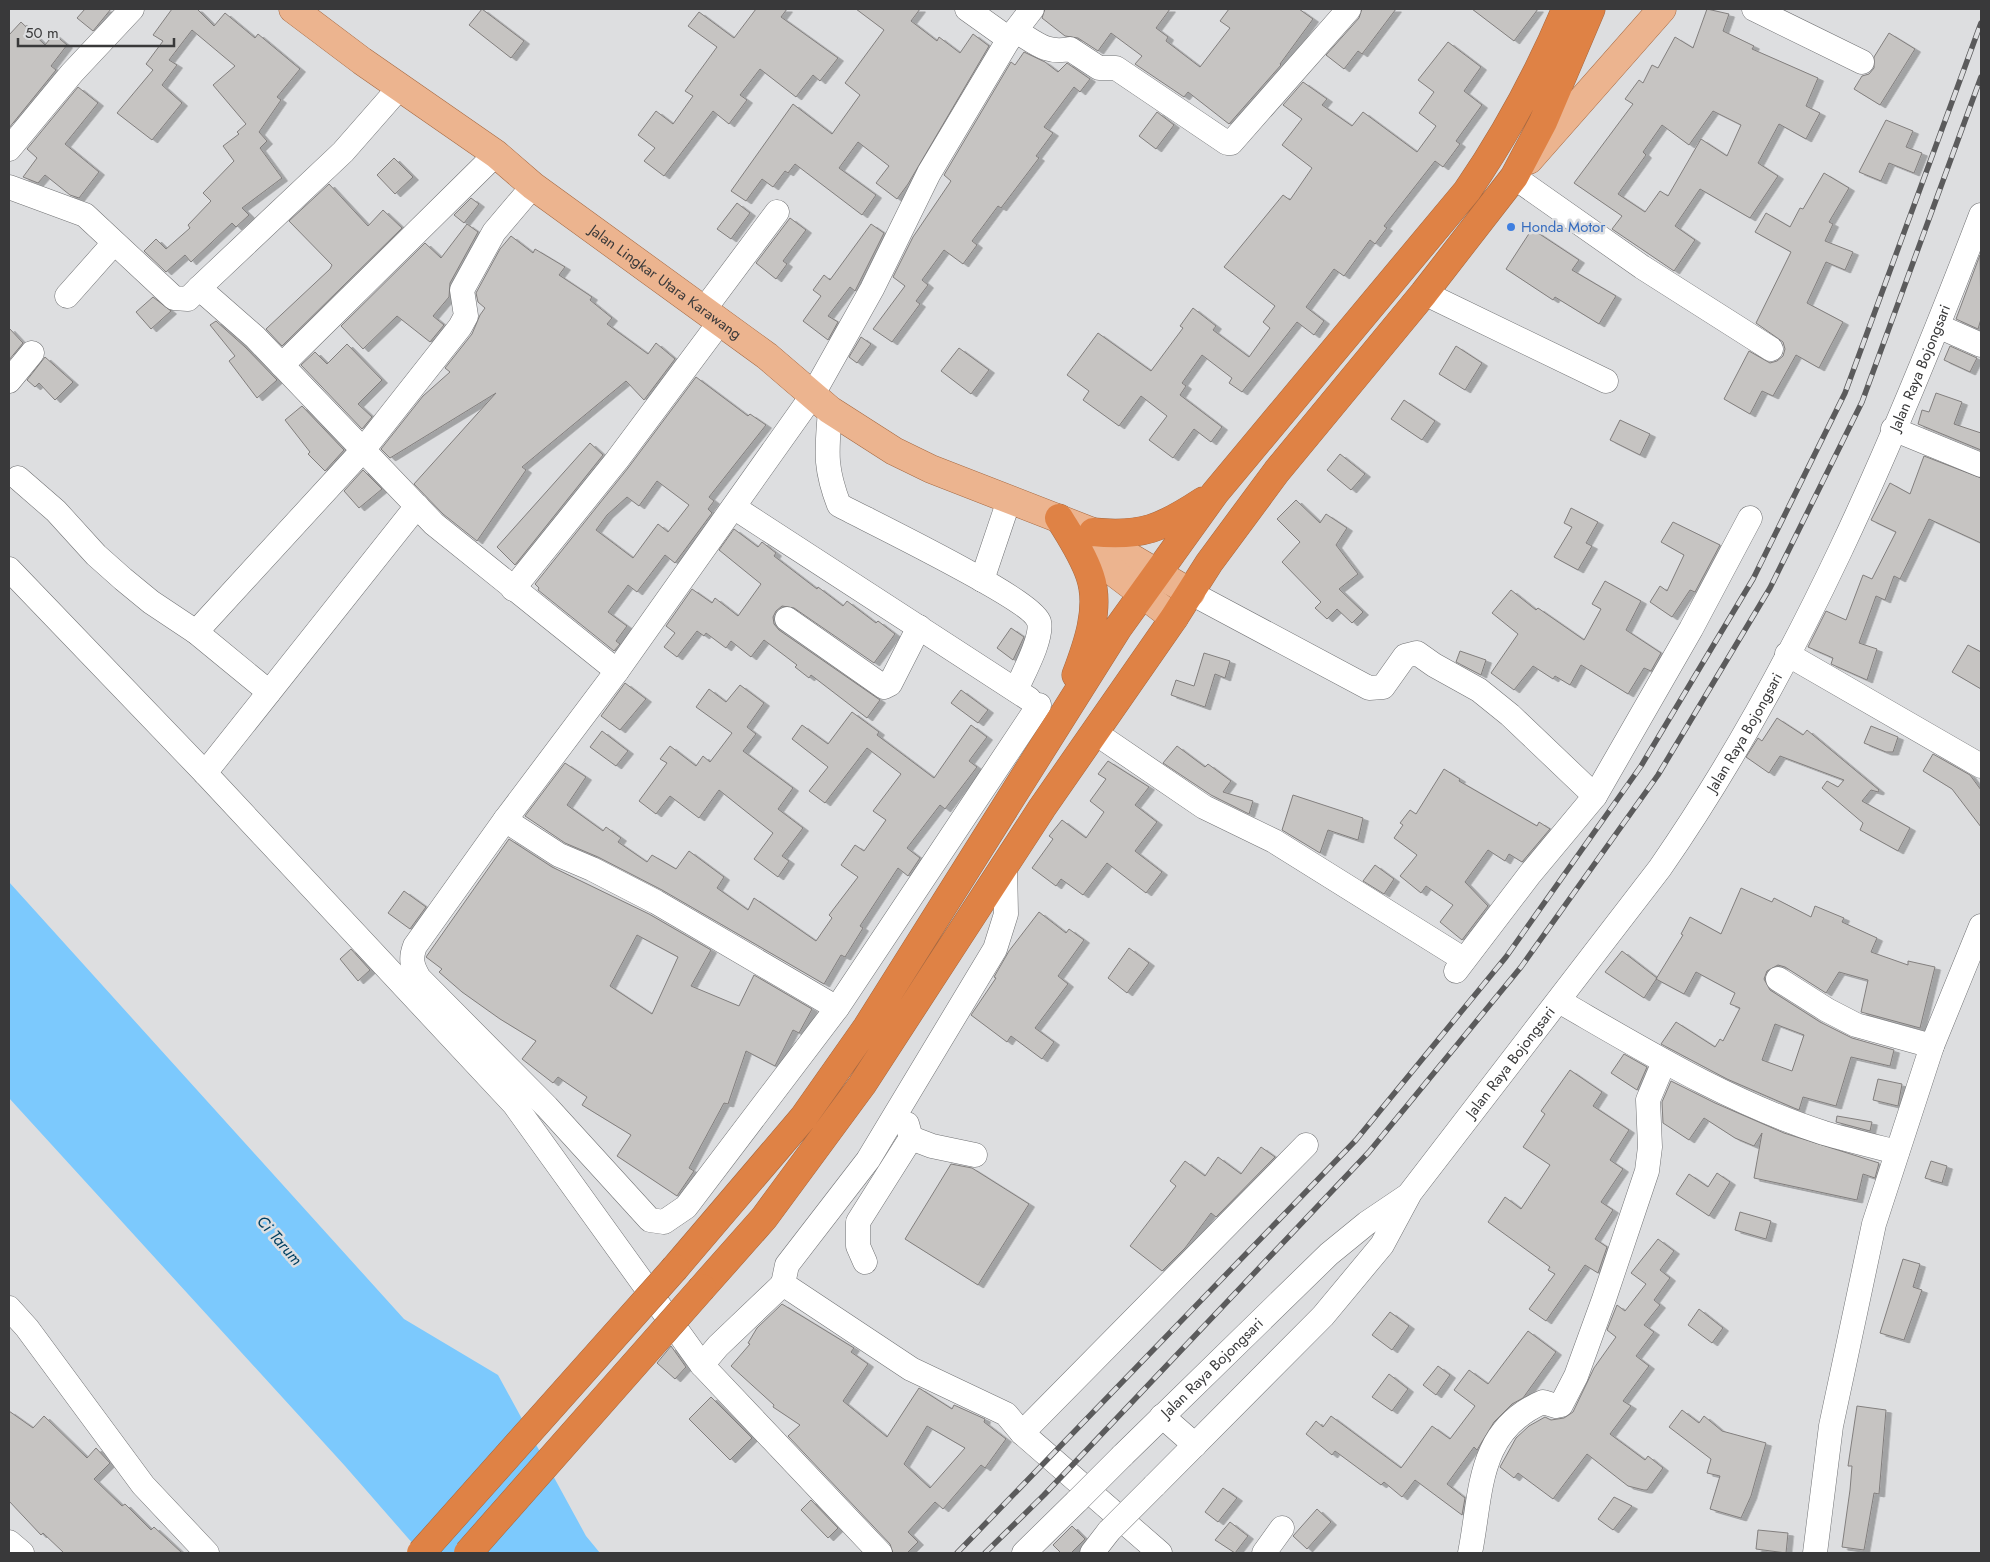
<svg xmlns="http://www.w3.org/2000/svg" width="1990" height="1562" font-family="Jost,sans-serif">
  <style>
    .water { fill: #7cc9fd }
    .building { fill: #c6c4c2; stroke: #827f7e; fill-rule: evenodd; filter: url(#shadow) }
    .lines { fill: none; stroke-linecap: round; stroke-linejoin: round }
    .minor-casing { stroke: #717274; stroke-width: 25 }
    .major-casing { stroke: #a56841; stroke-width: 29 }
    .highway-casing { stroke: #a56841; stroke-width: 29 }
    .minor { stroke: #fff; stroke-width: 24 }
    .major { stroke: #ecb48f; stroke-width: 28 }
    .highway { stroke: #df8245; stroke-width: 28 }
    .rail-casing { stroke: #5b5b5c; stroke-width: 5.5 }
    .rail { stroke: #dddee0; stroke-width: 4; stroke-dasharray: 11; stroke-linecap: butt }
    .minor-bridge-casing { stroke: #717274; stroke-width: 25; stroke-linecap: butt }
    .highway-bridge-casing { stroke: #a56841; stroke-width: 29; stroke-linecap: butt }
    .minor-bridge { stroke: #fff; stroke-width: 24 }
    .highway-bridge { stroke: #df8245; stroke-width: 28 }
    .shop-dot { fill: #3f7fe0; stroke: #dddee0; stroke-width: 2 }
    .labels { text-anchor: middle; stroke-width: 5; stroke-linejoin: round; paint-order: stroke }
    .shop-label { font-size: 15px; fill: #366cbe; stroke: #dddee0; text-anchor: start }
    .street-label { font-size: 15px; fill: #39393a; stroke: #dddee0 }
    .water-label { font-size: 16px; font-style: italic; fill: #004062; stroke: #dddee0 }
  </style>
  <defs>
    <filter id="shadow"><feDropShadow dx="5.5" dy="3" stdDeviation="0" flood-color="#0004"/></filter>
  </defs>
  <rect width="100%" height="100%" fill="#dddee0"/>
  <path class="water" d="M9,882L404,1319L498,1375L586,1536L600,1553H421L345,1466L9,1098Z"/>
  <path class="building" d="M85,9H111L93,31L77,18Z
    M172,9H197L214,26L225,13L255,38L258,34L300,69L277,97L281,100L259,132L267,141L260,148L282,178L242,208L249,215L236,227L232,223L191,262L185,255L166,272L144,251L156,239L166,249L190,228L188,225L211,201L203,193L234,161L223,146L239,134L237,132L246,124L213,85L235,66L192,30L169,60L177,65L162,85L182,103L152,140L117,113L153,70L146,64L163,41L153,35Z
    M482,9L524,41L511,58L469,25Z
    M756,9H787L781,17L838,58L820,81L813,75L796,97L760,69L740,95L747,100L729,124L713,111L664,176L644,161L655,148L638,135L656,111L673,124L693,96L685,91L717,47L688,26L699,12L734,38Z
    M856,9H920L911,21L937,41L939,37L960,53L973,34L989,46L908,184L897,199L876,183L889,166L858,142L839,168L876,195L862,215L795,164L788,173L785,171L773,187L762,179L746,201L731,191L793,104L832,134L860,95L845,83L884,30Z
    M1045,9H1170L1156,28L1168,37L1166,41L1200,67L1230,28L1220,21L1229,9H1299L1313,19L1280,64L1281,65L1229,124L1188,92L1184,97L1135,64L1142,56L1111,33L1098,51L1078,38L1065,36L1042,18Z
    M1362,9H1396L1362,54L1358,51L1344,69L1326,55L1359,18Z
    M1472,9H1538L1514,41Z
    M1707,9L1729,14L1723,31L1754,46L1752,49L1818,78L1806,106L1820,113L1806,139L1779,124L1758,163L1778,176L1750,218L1700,189L1675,226L1695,240L1674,271L1612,229L1622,216L1574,183L1633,104L1625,99L1639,80L1643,83L1652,65L1658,68L1675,37L1693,48ZM1713,111L1741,125L1727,156L1701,139L1668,196L1660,191L1645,212L1618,194L1646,155L1643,152L1662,125L1689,145Z
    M21,22L45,45L54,34L67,45L51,66L56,70L9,128V35Z
    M1889,33L1915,49L1880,105L1854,89L1862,76L1869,74L1874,68V57Z
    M1448,42L1481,67L1464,91L1482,105L1456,141L1460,144L1443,167L1435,161L1384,226L1387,228L1375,244L1370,240L1344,276L1334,269L1306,307L1324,321L1314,335L1297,322L1242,392L1229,383L1232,378L1202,355L1182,383L1186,386L1180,395L1222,427L1211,442L1194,429L1173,458L1149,440L1167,416L1141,396L1119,426L1083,400L1089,391L1067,375L1098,333L1151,371L1183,328L1180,326L1193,308L1216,326L1213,330L1249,357L1270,328L1263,322L1275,306L1224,267L1283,195L1290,200L1312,168L1282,145L1302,119L1283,105L1303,82L1327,99L1322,105L1352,126L1363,112L1417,152L1436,126L1419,113L1434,92L1418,80Z
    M1024,52L1045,62L1058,72L1067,63L1090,79L1080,92L1074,87L1044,127L1053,133L1036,156L1039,158L1001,208L998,206L972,241L977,245L963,264L944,250L922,280L928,285L916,301L920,304L892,342L873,329L905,286L893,277L913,237L951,181L944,175L1011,62L1015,65Z
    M78,87L98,103L65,144L99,172L79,198L70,195L45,175L38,183L23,177L37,158L27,149Z
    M1157,112L1174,125L1156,149L1139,136Z
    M1886,120L1913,131L1906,147L1922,153L1914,173L1889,163L1881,181L1859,172Z
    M394,158L413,177L395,194L377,175Z
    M1824,173L1849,188L1829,222L1833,224L1825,241L1853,252L1845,270L1826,262L1807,303L1843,322L1819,368L1796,355L1773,396L1762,391L1750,414L1724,399L1749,351L1770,363L1777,361L1783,356L1785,349L1783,342L1756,323L1791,252L1755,232L1766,213L1790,227L1800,208L1803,209Z
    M329,184L368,226L383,210L402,228L282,346L266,329L330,269L332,265L289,221Z
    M471,198L479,204L464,223L454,215Z
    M737,203L750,213L731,239L717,229Z
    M790,218L806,230L783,261L787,264L776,279L756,263Z
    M467,224L478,232L450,283L449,297L433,316L444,325L430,342L397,316L363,349L341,326L425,243L441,258Z
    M871,224L884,233L855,291L850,287L828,316L838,322L828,340L803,321L821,296L813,290L824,275L830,280Z
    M1532,229L1579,260L1572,270L1616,296L1599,324L1555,297L1553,300L1506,269Z
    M511,236L533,253L535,249L565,267L559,275L592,297L590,300L612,318L607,324L648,354L656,343L675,359L644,400L626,381L522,467L526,470L477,541L443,514L414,484L496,393L390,458L381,449L423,396L450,372L445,368L472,334L480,315L485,308L478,302L476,293L500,249Z
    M1980,255L1981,319L1978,329L1956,319Z
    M153,297L171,311L151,329L136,312Z
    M216,321L245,347L277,380L257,398L229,361L235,356L210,325Z
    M9,328L23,343L9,360Z
    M861,337L871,344L857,363L849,357Z
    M347,344L382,380L358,404L372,417L362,429L301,365L315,352L327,364Z
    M1456,346L1482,363L1465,390L1439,374Z
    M1950,346L1977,358L1970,372L1944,360Z
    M959,348L989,370L971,394L941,371Z
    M45,357L73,382L55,400L39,383L35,387L27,380Z
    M696,377L748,416L750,414L766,425L709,497L714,501L708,509L712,513L675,563L665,555L637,592L628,585L608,612L627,626L616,641L620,644L614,651L538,590L539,588L535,584L628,468ZM657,481L689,505L668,532L658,524L633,558L596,530L607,515L627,497L639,506Z
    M1936,393L1962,402L1954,424L1981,433V450L1918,424L1922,410L1929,412Z
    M1404,400L1435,421L1422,440L1391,419Z
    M302,406L344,450L325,471L308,454L310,452L285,420Z
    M1620,420L1650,434L1640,455L1610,440Z
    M590,443L603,455L515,565L497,547Z
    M1340,454L1365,474L1351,490L1327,470Z
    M1924,456L1981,478V543L1929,519L1900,579L1894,576L1885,600L1876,596L1859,643L1877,649L1867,680L1831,664L1833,658L1808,647L1826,611L1846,620L1863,575L1872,579L1896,532L1871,520L1890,483L1910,494Z
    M363,470L382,489L359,508L344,491Z
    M1296,500L1320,523L1326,514L1347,528L1336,545L1358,574L1339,589L1363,612L1352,623L1337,609L1327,619L1315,608L1321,602L1282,562L1300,542L1277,519Z
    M1571,508L1598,522L1586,543L1592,546L1578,570L1554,557L1572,527L1564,523Z
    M1673,522L1720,545L1695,592L1690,590L1672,617L1650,602L1660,586L1667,591L1684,555L1661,542Z
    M734,529L758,547L762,542L776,553L774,556L817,589L818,587L843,606L847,601L876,623L878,621L895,634L874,663L794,608L782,606L776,611L773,617L774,624L779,630L880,700L867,718L811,675L809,678L795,667L797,665L764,640L751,657L731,641L726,648L706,633L704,636L697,631L677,657L664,647L675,633L666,626L692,589L712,603L715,598L738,616L761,584L719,550Z
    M1605,581L1641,601L1626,630L1661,653L1651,671L1644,668L1628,694L1581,665L1570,685L1555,676L1553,679L1533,666L1514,690L1491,673L1518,634L1492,613L1511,590L1536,610L1538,608L1584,640L1601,609L1592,604Z
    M1011,628L1024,637L1013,660L997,648Z
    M1968,645L1981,652V689L1952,672Z
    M1460,651L1486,660L1481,675L1456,662Z
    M1204,653L1230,661L1225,678L1215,674L1205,707L1171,695L1176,680L1194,686Z
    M625,683L646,699L620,730L601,716Z
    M740,685L764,703L747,727L756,734L743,751L793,788L778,809L803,828L782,856L789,861L778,877L754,859L773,833L719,790L699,818L670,796L656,814L639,801L667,763L660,759L670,746L696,766L703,756L710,762L732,733L696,707L709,689L726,702Z
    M961,690L988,710L978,723L951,703Z
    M852,712L879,732L877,735L934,778L971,725L987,737L969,761L977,767L945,809L940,805L907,848L920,858L908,876L898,868L860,926L863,928L845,957L841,955L824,984L662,890L598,857L565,843L525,816L565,763L586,777L567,805L603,831L606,827L621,838L618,842L647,862L652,855L676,869L689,851L724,877L717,888L748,910L754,898L816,941L832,918L829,915L858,877L841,865L855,845L864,851L886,820L873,811L901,774L867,748L825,803L809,791L828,767L792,739L802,725L828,744Z
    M1777,718L1803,735L1807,730L1879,790L1878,792L1871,790L1862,801L1910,828L1898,851L1860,830L1863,823L1822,788L1827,781L1838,787L1844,780L1780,756L1769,773L1746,757L1758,738L1762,741Z
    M1871,726L1898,737L1893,752H1886L1864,743Z
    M602,731L628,751L616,766L590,747Z
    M1177,746L1205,767L1208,764L1231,781L1223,792L1253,801L1249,814L1211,795L1163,763Z
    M1933,754L1970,775L1981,790V827L1952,789L1923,771Z
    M1108,761L1149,787L1135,805L1157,822L1135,851L1162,872L1146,893L1107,863L1083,895L1061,879L1056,886L1032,868L1053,839L1049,836L1062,820L1086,838L1104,812L1090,801L1106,779L1098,774Z
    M1444,769L1460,779L1459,781L1537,826L1539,822L1550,829L1522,862L1509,854L1505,861L1488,850L1465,882L1488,906L1462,940L1440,922L1453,905L1426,886L1421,893L1400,876L1417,855L1394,838L1403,825L1400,823L1410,810L1416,814Z
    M1293,795L1363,818L1358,840L1328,830L1320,853L1282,830Z
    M509,839L552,867L649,914L711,950L691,986L739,1006L754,975L812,1009L799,1033L793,1030L775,1066L746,1051L728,1104L724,1103L689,1168L694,1171L677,1196L617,1156L631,1135L582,1105L587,1097L558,1077L553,1083L522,1059L536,1041L500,1019L462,992L439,972L442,969L426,957ZM637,935L678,957L652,1014L610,986Z
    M1375,865L1394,879L1384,894L1363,881Z
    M1741,888L1772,902L1774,898L1811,917L1815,906L1844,918L1842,922L1877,938L1871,952L1908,965V961L1935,967L1920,1028L1861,1012L1868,980L1839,972L1826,993L1785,967L1778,965L1767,971L1764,979L1770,990L1820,1022L1852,1038L1894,1050L1890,1066L1851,1057L1836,1106L1803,1097L1799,1110L1794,1108L1727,1079L1661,1044L1676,1022L1715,1047L1720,1039L1723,1041L1740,1008L1730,1004L1735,993L1696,972L1684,994L1656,979L1683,935L1681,934L1690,917L1721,934ZM1775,1024L1804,1035L1792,1071L1762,1060Z
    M404,891L426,907L410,929L388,913Z
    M1039,912L1066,933L1069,929L1084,940L1058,976L1068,984L1035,1028L1054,1042L1042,1059L1011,1036L1007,1042L971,1015L996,978L994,977L1009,951Z
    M1129,948L1149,963L1127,993L1108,978Z
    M351,949L370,970L358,981L340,959Z
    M1622,951L1657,978L1644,998L1605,972Z
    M1624,1054L1647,1067L1637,1090L1611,1073Z
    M1570,1070L1602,1092L1593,1106L1629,1130L1610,1160L1623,1169L1601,1202L1613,1210L1595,1239L1607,1247L1598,1273L1585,1265L1546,1321L1529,1309L1555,1274L1548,1270L1550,1267L1488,1222L1505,1197L1521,1209L1550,1165L1523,1147L1545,1114L1541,1111Z
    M1878,1079L1902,1084L1898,1106L1873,1100Z
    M1671,1081L1715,1103L1784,1133L1879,1163L1875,1178L1863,1174L1857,1200L1754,1178L1762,1133L1754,1146L1735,1138L1704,1118L1689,1140L1663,1123L1662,1102Z
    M1837,1116L1872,1122L1870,1131L1836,1122Z
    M1261,1147L1275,1157L1216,1217L1211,1213L1185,1248L1162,1271L1130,1246L1176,1186L1170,1181L1185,1161L1205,1176L1218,1157L1241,1174Z
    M1931,1161L1947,1166L1942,1183L1925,1178Z
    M951,1164L972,1168L1029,1204L978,1285L905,1239Z
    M1717,1173L1730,1182L1709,1216L1676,1194L1689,1174L1708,1187Z
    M1740,1212L1771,1221L1766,1239L1735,1230Z
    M1658,1239L1674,1251L1660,1270L1670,1278L1654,1300L1660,1305L1644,1325L1654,1332L1636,1356L1649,1366L1623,1401L1631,1406L1610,1434L1645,1460L1648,1456L1663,1468L1647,1490H1644L1628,1486L1587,1454L1553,1499L1518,1473L1514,1478L1500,1467L1516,1438L1529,1426L1545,1417L1551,1420L1564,1418L1573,1412L1594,1368L1616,1337L1607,1330L1617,1305L1625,1311L1646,1284L1631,1273Z
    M1903,1259L1920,1264L1913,1287L1922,1290L1904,1340L1880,1333Z
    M782,1304L854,1348L851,1352L868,1364L843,1401L887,1437L919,1388L952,1409L954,1405L985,1419L984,1422L1006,1439L985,1468L981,1465L943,1509L935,1502L908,1532L918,1542L907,1553H893L890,1544L788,1436L800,1425L773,1407L774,1405L731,1366L750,1344L748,1343L757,1328ZM927,1426L965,1448L930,1488L904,1464Z
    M1699,1309L1723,1328L1712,1343L1688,1325Z
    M1390,1312L1409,1326L1392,1350L1372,1335Z
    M1528,1331L1556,1352L1523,1398L1512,1404L1494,1422L1477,1450L1474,1447L1447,1484L1465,1498L1462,1515L1415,1480L1402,1497L1384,1482L1381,1485L1335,1451L1332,1455L1306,1434L1316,1421L1323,1427L1331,1416L1401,1468L1432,1426L1450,1439L1475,1406L1454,1390L1469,1370L1488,1384Z
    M671,1346L686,1367L675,1379L657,1363Z
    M1438,1366L1450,1375L1436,1395L1423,1385Z
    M1389,1374L1408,1389L1392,1411L1372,1397Z
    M711,1397L752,1438L730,1460L689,1419Z
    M1857,1406L1886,1410L1879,1494L1874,1493L1864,1550L1842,1547L1850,1490L1852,1466H1848Z
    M1682,1410L1699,1423L1704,1416L1722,1431L1766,1443L1751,1496L1741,1518L1710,1509L1720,1476L1707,1473L1711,1459L1669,1427Z
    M9,1411L33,1428L44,1416L87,1458L96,1448L110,1463L94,1479L122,1506L125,1504L151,1530L154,1527L182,1553H64L43,1533L41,1535L9,1501Z
    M1223,1488L1237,1498L1218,1522L1205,1512Z
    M1614,1497L1632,1506L1613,1530L1598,1519Z
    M811,1500L838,1528L828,1538L801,1510Z
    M1317,1509L1331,1522L1307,1549L1293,1536Z
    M1230,1522L1248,1536L1235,1553L1215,1540Z
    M1072,1526L1085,1539L1071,1553H1061L1053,1545Z
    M1758,1530L1788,1533L1786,1553L1756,1549Z"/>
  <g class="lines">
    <defs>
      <g id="minor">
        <path d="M967,9L1009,39"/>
        <path d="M1032,9L1009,39L929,173L872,289L812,396L617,671L505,820L415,946C410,959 412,966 419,978L547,1107L650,1220L664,1222L686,1207L837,1008L1039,705"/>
        <path d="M1754,9L1862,62"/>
        <path d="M1016,31C1036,43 1046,54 1070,49L1099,68H1116L1227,143H1231L1349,9"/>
        <path d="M9,149L72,73L132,9"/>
        <path d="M1514,177L1642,267L1771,349"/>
        <path d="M9,187L85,215L174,298L188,299L199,288L255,337L434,524L617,671"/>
        <path d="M199,288L343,152L400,87"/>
        <path d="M1424,293L1606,381"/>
        <path d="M67,296L114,243"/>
        <path d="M703,311L777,212"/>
        <path d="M1938,326L1981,345"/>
        <path d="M282,365L496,154"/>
        <path d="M9,381L32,353"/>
        <path d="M830,410C827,451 824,466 839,505C869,521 1032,599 1039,622C1043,638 1023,674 1016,690"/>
        <path d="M1893,429L1981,465"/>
        <path d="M18,478L56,511L96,555L123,579L151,602L196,632L269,692"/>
        <path d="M735,508L1029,699"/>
        <path d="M9,569L205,773L514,1104L702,1365L880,1553"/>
        <path d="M982,580L1009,500"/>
        <path d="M513,589L617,460L720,322"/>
        <path d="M1191,593L1369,688L1383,687L1405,656L1417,653L1434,665L1479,690L1510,715L1595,796"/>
        <path d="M787,619L884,687L890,684L919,627"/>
        <path d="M196,632L363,450L460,327L466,316L462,290L494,232L533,186"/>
        <path d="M1787,654L1981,766"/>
        <path d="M1094,732L1204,807L1274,841L1463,959"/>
        <path d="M205,773L417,506"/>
        <path d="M505,820L559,855L592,869L656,902L837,1008"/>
        <path d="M1005,865L1006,914L995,949L868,1160L787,1265L783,1284L911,1369L1006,1414L1022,1433L1160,1553"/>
        <path d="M1456,971L1530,874L1595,796L1691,629L1750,518"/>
        <path d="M1778,979L1827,1010L1856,1025L1932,1046"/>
        <path d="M1559,1001C1644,1050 1730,1103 1824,1133C1848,1140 1873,1146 1897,1152"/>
        <path d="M907,1124L911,1138L932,1146L975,1155"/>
        <path d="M865,1262L858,1246V1222L911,1138"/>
        <path d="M9,1308L27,1328L143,1485L207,1553"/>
        <path d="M702,1365L718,1346L783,1284"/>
        <path d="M1162,1416L1195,1445"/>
        <path d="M1022,1433L1306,1145"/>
        <path id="s1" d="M1122,1456L1329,1254L1367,1223L1407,1196"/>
        <path id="s2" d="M1154,1486L1323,1316L1382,1245L1410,1193L1660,868C1798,669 1895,440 1981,215"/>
        <path d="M9,1542L22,1553"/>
        <path d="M1024,1553L1078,1500"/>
        <path d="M1092,1553L1109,1531"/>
        <path d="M1264,1553L1282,1528"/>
        <path d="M1470,1553C1482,1493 1476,1431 1543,1402L1556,1406L1561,1405L1576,1376L1604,1299L1647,1171L1650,1147L1648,1100L1664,1062"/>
        <path d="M1815,1553L1831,1426L1874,1224L1932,1046L1981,926"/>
      </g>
      <g id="major">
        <path id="s3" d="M293,9L362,61L496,154L533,186L767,356L830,410L894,451L931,469L1093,532L1130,557L1191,593"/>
        <path d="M1529,160L1662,9"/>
        <path d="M1073,533L1095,558L1174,618"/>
      </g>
      <path id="highway" d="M1059,518C1070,536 1083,555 1090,576C1101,608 1087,646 1076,675
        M1093,532C1142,537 1162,528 1203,501
        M675,1268L803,1118L867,1027L1118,628L1215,493L1467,191C1506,134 1539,73 1566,9
        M702,1288L764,1218L862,1085L1042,808L1174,618L1209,563L1277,471L1424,293L1514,177L1543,122L1591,9"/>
    </defs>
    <use href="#minor" class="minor-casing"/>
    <use href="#major" class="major-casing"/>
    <use href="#highway" class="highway-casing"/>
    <use href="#minor" class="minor"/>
    <use href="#major" class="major"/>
    <use href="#highway" class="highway"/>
    <defs>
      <path id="rail" d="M957,1553L1356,1140L1506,957L1641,766L1753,579L1845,393L1981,23
        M985,1553L1044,1495L1369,1152L1521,967L1658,775L1770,588L1862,402L1981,77"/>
    </defs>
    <use href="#rail" class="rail-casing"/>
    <use href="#rail" class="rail"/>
    <defs>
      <path id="minor-bridge" d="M1078,1500L1122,1456
        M1109,1531L1154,1486"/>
      <path id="highway-bridge" d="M421,1553L675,1268
        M468,1553L702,1288"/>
    </defs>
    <use href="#minor-bridge" class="minor-bridge-casing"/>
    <use href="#highway-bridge" class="highway-bridge-casing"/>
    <use href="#minor-bridge" class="minor-bridge"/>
    <use href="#highway-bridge" class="highway-bridge"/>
  </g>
  <circle class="shop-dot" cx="1511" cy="227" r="5"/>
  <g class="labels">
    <g class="shop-label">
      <text x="1521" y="232">Honda Motor</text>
    </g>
    <g class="street-label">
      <text dy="5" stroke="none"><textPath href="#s3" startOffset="462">Jalan Lingkar Utara Karawang</textPath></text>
      <text dy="5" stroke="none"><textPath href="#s2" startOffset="1366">Jalan Raya Bojongsari</textPath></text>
      <text dy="5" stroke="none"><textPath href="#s2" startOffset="961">Jalan Raya Bojongsari</textPath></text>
      <text dy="5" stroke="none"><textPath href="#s2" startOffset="556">Jalan Raya Bojongsari</textPath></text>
      <text dy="5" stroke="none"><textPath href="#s1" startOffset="126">Jalan Raya Bojongsari</textPath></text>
    </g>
    <g class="water-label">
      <text transform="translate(280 1240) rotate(49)" y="6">Ci Tarum</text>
    </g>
  </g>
  <rect width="1990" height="1562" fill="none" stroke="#39393a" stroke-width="20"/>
  <path d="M18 38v8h156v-8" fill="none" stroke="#39393a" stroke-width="2.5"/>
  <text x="25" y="38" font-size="15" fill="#39393a" stroke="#dddee0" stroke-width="4" paint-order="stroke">50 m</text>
</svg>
